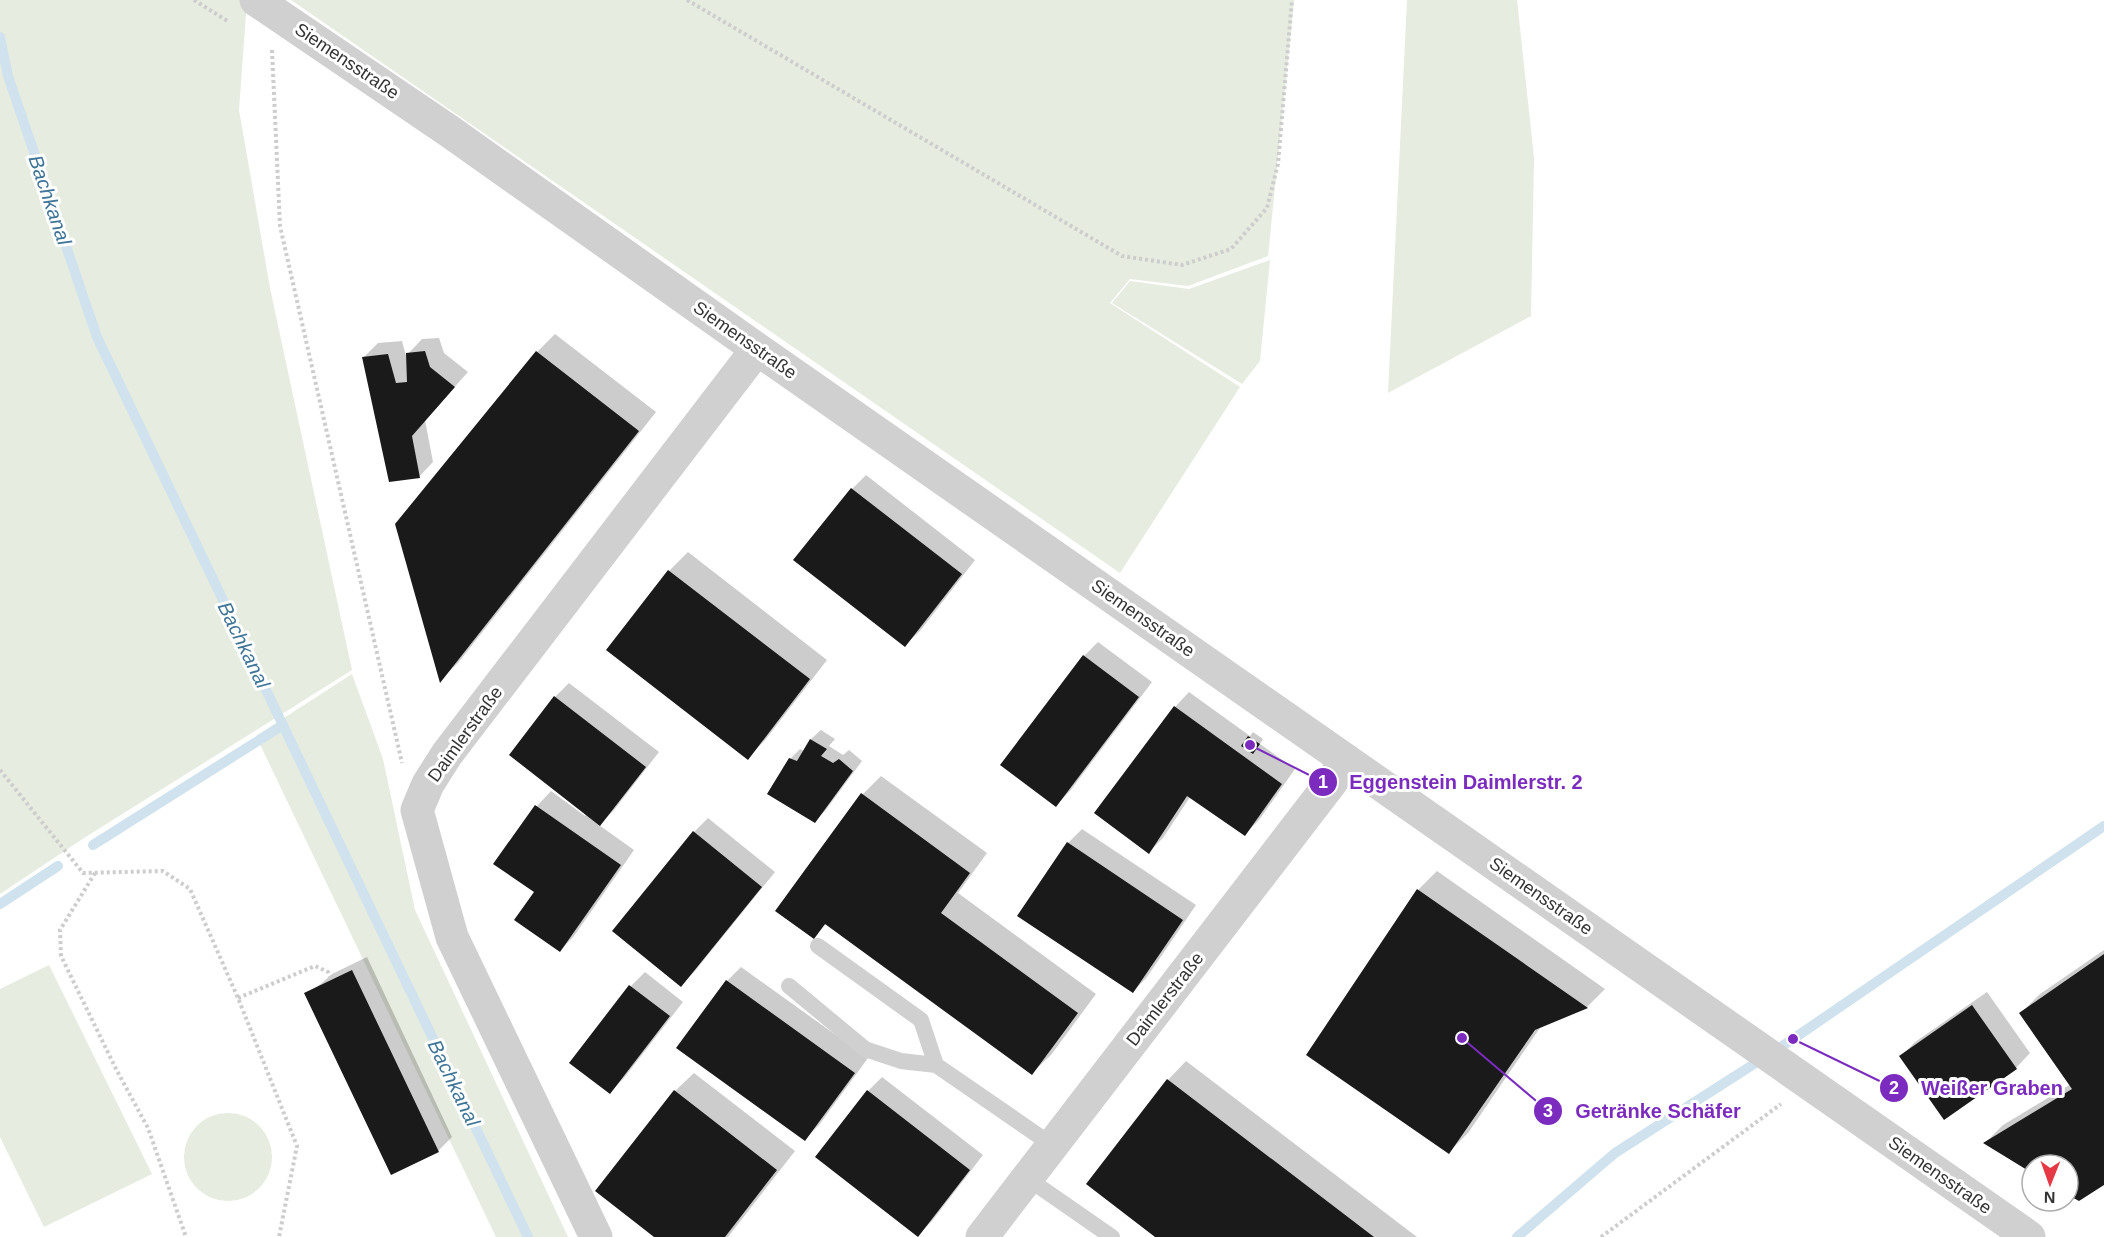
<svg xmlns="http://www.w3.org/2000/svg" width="2104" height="1237" font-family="Arial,sans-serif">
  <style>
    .green { fill: #e6ecdf }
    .shadow { fill: #0003 }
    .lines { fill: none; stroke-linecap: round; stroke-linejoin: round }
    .stream { stroke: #cfe2ee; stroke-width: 10 }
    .building { fill: #1a1a1a }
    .path { stroke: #cdcdcd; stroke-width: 4; stroke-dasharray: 3 3; stroke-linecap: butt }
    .lane { stroke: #d0d0d0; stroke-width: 16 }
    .street { stroke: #d0d0d0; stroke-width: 33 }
    .labels { text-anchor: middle; stroke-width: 6; stroke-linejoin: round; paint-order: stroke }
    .street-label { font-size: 18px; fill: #333; stroke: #fff }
    .water-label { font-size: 20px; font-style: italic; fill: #3f7597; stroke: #fff }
    .leader { fill: none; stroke: #7b2cbf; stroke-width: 2 }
    .callout-dot { fill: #7b2cbf; stroke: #fff; stroke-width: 2 }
    .mark-label { font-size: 18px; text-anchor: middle; font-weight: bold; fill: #fff }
    .callout-label { font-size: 20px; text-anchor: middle; font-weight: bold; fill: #7b2cbf; stroke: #fff; stroke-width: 6; stroke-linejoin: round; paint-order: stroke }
  </style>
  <rect width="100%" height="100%" fill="#fff"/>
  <path class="green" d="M0,0H247L239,110L270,288L352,670L84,838L0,894Z
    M291,0H1294L1268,256L1188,286L1130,279L1110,303L1240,387L1120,573Z
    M1407,0H1517L1534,158L1531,316L1388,393Z
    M1270,260L1260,361L1242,384L1112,303L1130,281L1189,289Z
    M352,674L383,759L415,910L568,1237H496L256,736Z
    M49,965L152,1174L44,1227L0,1137V989Z
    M184 1157a44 44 0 1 1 88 0a44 44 0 1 1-88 0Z"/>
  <path class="shadow" d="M555,334L656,412L458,663L440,680L537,352Z
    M439,338L444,353L468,372L425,420L433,462L419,477L364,357L378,343L402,341L406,356L422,339Z
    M866,475L975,560L920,631L905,645L852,489Z
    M688,552L827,660L766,739L748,758L608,650L669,571Z
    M1098,642L1152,682L1070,791L1056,805L1084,656Z
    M569,683L659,752L614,810L599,825L634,850L574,936L560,951L536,892L495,863L537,806L551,791L585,816L587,813L555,697Z
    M1189,692L1250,736L1253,732L1263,739L1260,744L1295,769L1259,820L1245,834L1190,797L1163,838L1149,852L1096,812L1175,707Z
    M821,730L835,739L829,746L843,755L849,750L862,761L825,811L815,821L790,759L800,749L804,751L811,739Z
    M881,776L987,853L958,893L1096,994L1051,1055L1032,1073L827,923L814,937L863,794Z
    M708,818L775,872L695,971L681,985L694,832Z
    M1082,829L1196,905L1147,977L1133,992L1068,843Z
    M1437,871L1605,989L1587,1007L1542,1025L1468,1133L1449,1152L1308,1055L1418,890Z
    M2104,950V1183L2068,1193V1165H2032V1171L1985,1143L2003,1125L2071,1084L2021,1013L2040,994Z
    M367,957L452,1137L438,1151L306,994L322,983L332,974Z
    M741,967L868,1058L819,1125L805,1139L679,1048L727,981Z
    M645,972L683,1002L624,1078L610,1092L631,986Z
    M1987,992L2030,1053L2016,1068L1944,1117L1901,1056L1915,1042Z
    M1186,1061L1417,1237H1157L1168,1080Z
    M694,1073L795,1151L728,1237H656L675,1091Z
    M882,1077L983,1155L932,1221L918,1235L868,1091Z"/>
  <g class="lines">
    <path class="stream" d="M0,37L8,76L97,337L528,1237
      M93,845L283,725
      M0,904L58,866
      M1517,1237L1615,1153L1793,1039L2104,826"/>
  </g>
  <path class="building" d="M425,351L430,367L455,387L412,436L420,478L389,482L362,357L388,354L396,383L407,382L406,353Z
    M536,351L639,431L440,683L395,524Z
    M851,488L962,574L905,647L793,560Z
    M668,570L810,679L748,760L606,650Z
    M1083,655L1139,697L1056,807L1000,765Z
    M554,696L646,767L600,826L509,755Z
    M1174,706L1282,784L1245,836L1187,796L1149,854L1094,813Z
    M1248,736L1260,744L1253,754L1241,746Z
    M810,739L827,749L821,756L833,763L839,759L853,771L815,823L767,794L789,758L797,761Z
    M861,793L970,873L941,913L1078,1013L1032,1075L825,924L814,939L775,911Z
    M535,805L621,865L560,952L514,920L534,892L493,864Z
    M693,831L762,887L681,987L612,931Z
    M1067,842L1183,920L1133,993L1017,916Z
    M1417,889L1588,1008L1535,1030L1449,1154L1306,1055Z
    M2104,954V1185L2079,1201L2068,1195V1165H2032V1173L1983,1143L2072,1089L2019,1013Z
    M352,970L439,1152L391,1175L304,993Z
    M726,980L855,1073L805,1141L676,1048Z
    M629,985L670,1016L610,1094L569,1063Z
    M1972,1005L2017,1069L1944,1120L1899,1056Z
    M1167,1079L1374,1237H1155L1086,1184Z
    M674,1090L777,1170L725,1237H654L595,1191Z
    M867,1090L970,1170L918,1237L815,1157Z"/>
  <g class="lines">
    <path class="path" d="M194,0L229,22
      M687,0L1122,256L1182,265L1231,249L1267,208L1278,164L1292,0
      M272,50L280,226L402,763
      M0,770L83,873L163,871L190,889L238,998L297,1146L279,1237
      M95,873L60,930L61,956L116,1069L148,1128L186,1237
      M238,998L315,966L328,972L331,980
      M1601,1237L1781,1104"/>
    <path class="lane" d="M818,946L921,1020L936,1065
      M789,986L865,1049L901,1061L936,1065L1052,1145
      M1027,1178L1112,1237"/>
    <path class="street" d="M256,0L449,131L757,349L2029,1237
      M596,1237L452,937L417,810L428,784L447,754L757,349
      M982,1237L1330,784L1346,760"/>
  </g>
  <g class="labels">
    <g class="street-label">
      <text transform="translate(347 61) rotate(34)" y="6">Siemensstraße</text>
      <text transform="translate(745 340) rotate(35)" y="6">Siemensstraße</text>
      <text transform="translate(1143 618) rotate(35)" y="6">Siemensstraße</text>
      <text transform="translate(465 734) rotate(-54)" y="6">Daimlerstraße</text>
      <text transform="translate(1541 896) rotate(35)" y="6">Siemensstraße</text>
      <text transform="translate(1165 999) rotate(-52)" y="6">Daimlerstraße</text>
      <text transform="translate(1940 1175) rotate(35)" y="6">Siemensstraße</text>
    </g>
    <g class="water-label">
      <text transform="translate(50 200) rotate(71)" y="7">Bachkanal</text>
      <text transform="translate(244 645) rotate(64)" y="7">Bachkanal</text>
      <text transform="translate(454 1083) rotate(64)" y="7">Bachkanal</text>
    </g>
  </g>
  <path class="leader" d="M1250 745L1323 782M1793 1039L1894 1088M1462 1038L1548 1111"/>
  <g class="callout-dot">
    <circle cx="1250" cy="745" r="6"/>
    <circle cx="1793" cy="1039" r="6"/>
    <circle cx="1462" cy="1038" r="6"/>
    <circle cx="1323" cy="782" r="15"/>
    <circle cx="1894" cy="1088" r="15"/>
    <circle cx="1548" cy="1111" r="15"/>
  </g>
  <g class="mark-label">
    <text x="1323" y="788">1</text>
    <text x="1894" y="1094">2</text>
    <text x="1548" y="1117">3</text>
  </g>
  <g class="callout-label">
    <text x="1466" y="789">Eggenstein Daimlerstr. 2</text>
    <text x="1992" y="1095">Weißer Graben</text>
    <text x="1658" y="1118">Getränke Schäfer</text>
  </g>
  <g transform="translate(2050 1183) rotate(181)"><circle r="28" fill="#ffffff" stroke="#adadad" stroke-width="1.5"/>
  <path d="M0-4.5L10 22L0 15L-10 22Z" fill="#e63946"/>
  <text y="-9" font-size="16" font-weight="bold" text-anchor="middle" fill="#333333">N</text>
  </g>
</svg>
